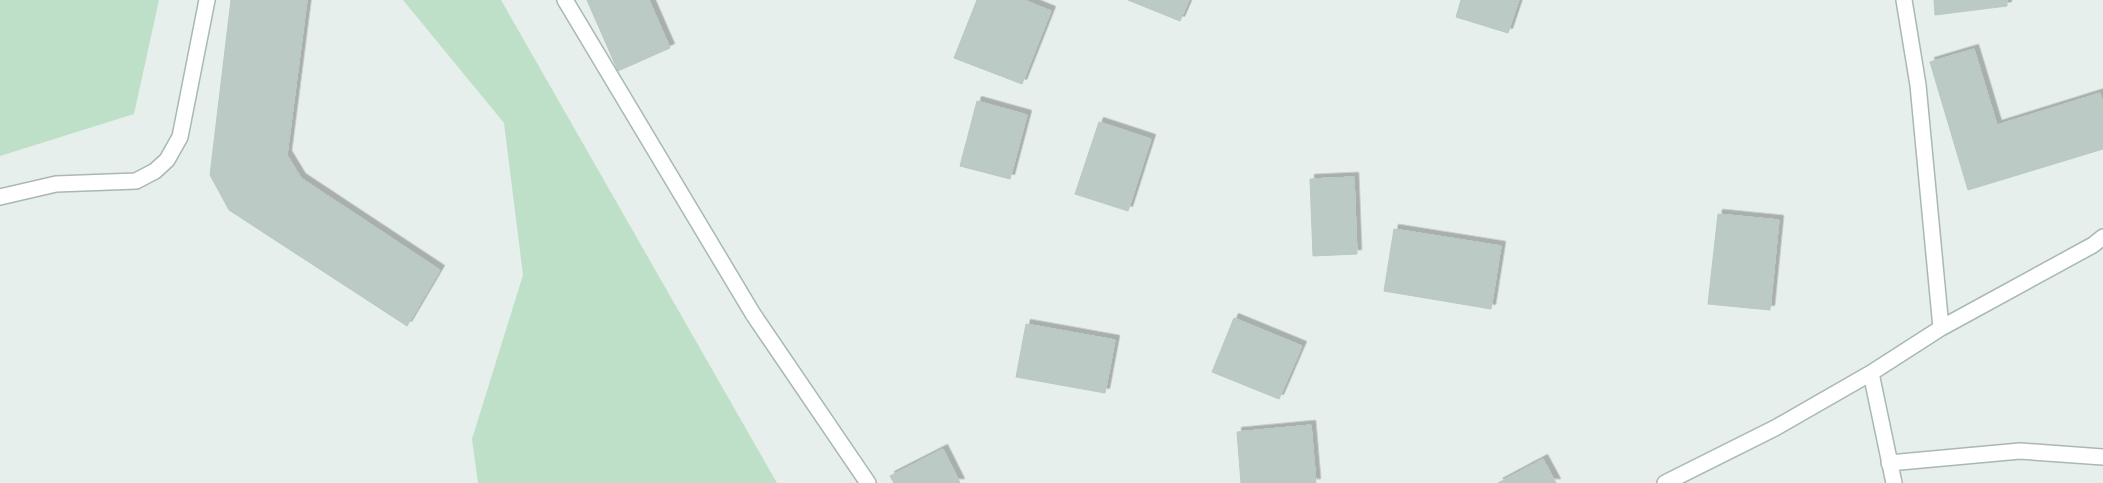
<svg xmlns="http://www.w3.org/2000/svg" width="2103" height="483" font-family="Lato,sans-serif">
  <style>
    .green { fill: #bfe0c8 }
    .building { fill: #bbcac4; stroke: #b8c9c2; filter: url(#shadow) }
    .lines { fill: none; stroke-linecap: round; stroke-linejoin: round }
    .lane-casing { stroke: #a8b8b2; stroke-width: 18 }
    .street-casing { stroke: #a8b8b2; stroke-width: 18 }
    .lane { stroke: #fff; stroke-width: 15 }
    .street { stroke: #fff; stroke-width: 15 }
  </style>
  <defs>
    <filter id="shadow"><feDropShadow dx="4.5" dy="-4.5" stdDeviation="0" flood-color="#0004"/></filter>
  </defs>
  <rect width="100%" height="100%" fill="#e6efeb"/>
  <path class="green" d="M0,0H159L134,114L0,156Z
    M403,0H501L777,483H478L472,439L523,275L504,123Z"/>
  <path class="building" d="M231,0H307L287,155L301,178L440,270L407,326L229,210L210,175Z
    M587,0H649L670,48L618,71Z
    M977,0H1024L1051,11L1022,84L954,58Z
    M1128,0H1189L1180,21Z
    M1461,0H1519L1508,33L1456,17Z
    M1934,0H2007V6L1935,15Z
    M1974,49L1997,125L2100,93L2103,103V149L1968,190L1930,62Z
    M977,101L1027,115L1010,179L960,166Z
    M1099,122L1151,139L1128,211L1075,194Z
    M1354,177L1357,254L1313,256L1310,179Z
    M1718,214L1779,220L1770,310L1708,304Z
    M1394,229L1501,246L1491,309L1384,291Z
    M1234,318L1302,346L1279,399L1212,372Z
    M1026,324L1115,340L1105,393L1016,377Z
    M1311,425L1316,483H1241L1237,432Z
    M943,449L960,483H894L890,476Z
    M1543,459L1556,483H1498Z"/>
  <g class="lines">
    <defs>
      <path id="lane" d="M0,197L56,184L136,181L155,171L167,160L180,137L207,0"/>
      <path id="street" d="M565,0L753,314L868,483
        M1904,0L1918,85L1941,328
        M1871,373L1894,483
        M1889,463L2020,451L2103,457
        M1665,483L1775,428L1871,373L1941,328L2093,245L2103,237"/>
    </defs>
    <use href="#lane" class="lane-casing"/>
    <use href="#street" class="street-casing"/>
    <use href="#lane" class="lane"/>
    <use href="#street" class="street"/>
  </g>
</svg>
